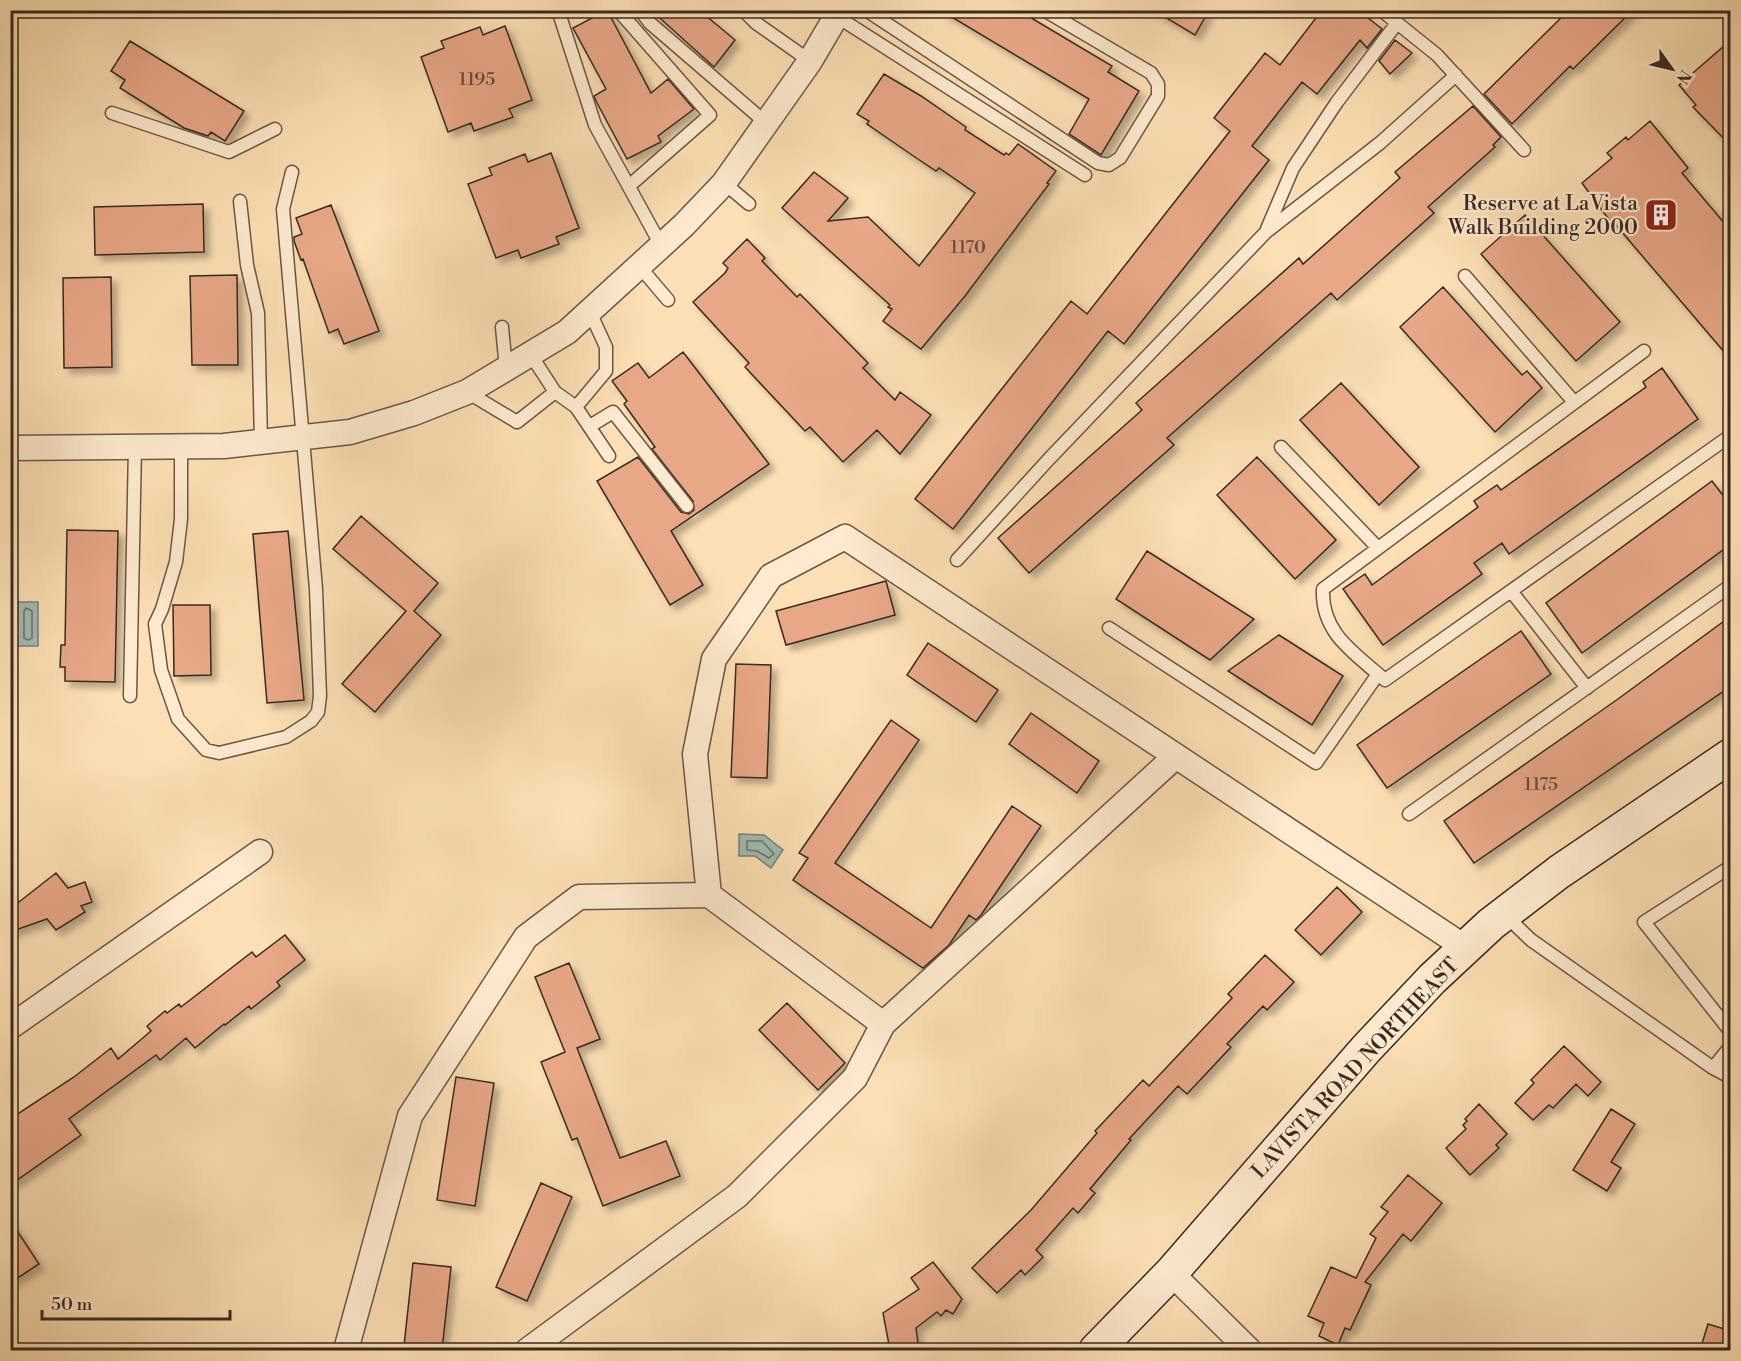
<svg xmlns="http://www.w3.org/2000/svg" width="1741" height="1361" font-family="'Libre Bodoni',serif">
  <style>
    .water { fill: #a0bcb3; stroke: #778179; stroke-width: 1.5 }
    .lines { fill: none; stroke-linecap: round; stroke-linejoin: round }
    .shore { stroke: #6c726a; stroke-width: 1.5 }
    .building { fill: #e8a888; stroke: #392922; stroke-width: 1.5; filter: url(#shadow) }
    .service-casing { stroke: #6a5747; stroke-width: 15 }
    .minor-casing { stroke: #6a5747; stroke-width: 27 }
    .secondary-casing { stroke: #392922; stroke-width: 36 }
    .service { stroke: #feebcf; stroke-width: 12 }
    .minor { stroke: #feebcf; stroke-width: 24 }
    .secondary { stroke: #feebcf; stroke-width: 33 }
    .labels { text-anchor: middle; stroke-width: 4.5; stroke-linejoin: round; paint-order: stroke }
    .number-label { font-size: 18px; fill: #65493c }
    .poi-label { font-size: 21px; fill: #392922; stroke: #feebcf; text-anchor: end }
    .street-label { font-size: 21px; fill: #392922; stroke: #feebcf }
  </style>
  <defs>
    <filter id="shadow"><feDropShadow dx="5.5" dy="5.5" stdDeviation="3" flood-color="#0004"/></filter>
  </defs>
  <rect width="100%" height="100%" fill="#fde0b5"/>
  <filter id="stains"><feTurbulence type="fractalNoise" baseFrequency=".00333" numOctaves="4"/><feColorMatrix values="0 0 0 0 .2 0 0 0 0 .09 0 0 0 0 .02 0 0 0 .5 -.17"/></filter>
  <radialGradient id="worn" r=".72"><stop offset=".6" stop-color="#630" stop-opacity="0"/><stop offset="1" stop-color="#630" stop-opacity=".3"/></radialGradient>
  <path class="water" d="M18,602H38V646H17Z
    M739,834L764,835L783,850L771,868L755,856H739Z"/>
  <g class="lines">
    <path class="shore" d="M26,608L32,611V638L29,640L24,638V611Z
      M747,841H762L774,854L769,858L757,851L747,850Z"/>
  </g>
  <path class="building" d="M607,10L651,93L668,79L694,109L658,136L661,142L627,159L596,101L594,96L606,89L573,28Z
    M651,10H699L735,40L714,67Z
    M940,10H1018L1112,66L1108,72L1139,91L1101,155L1069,134L1089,99Z
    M1153,10H1209L1195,35Z
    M1322,10H1358L1382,29L1367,48L1360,40L1317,94L1302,82L1252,146L1269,160L1124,344L1108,331L953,529L915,499L1071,301L1087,314L1230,131L1214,118L1265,53L1280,65Z
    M1569,10H1633L1573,69L1570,66L1512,124L1484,94Z
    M505,26L532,100L509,109L513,117L474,131L471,123L448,132L421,57L444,48L441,41L480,27L483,35Z
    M1395,40L1412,53L1390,74L1379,61Z
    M1731,40V146L1693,107L1696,105L1679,85Z
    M130,41L244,111L225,141L211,132L208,136L184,128L120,88L125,80L111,71Z
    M884,74L921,96L966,127L965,130L1004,155L1006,153L1009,155L1018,144L1056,171L1047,183L1049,184L965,296L921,349L883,321L892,309L888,307L890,305L782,208L814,172L848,198L828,221L868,217L919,266L951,225L975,193L939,168L936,171L912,155L867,124L869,121L857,114Z
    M1473,106L1501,137L1493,145L1495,147L1428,207L1434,213L1337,300L1331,293L1167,438L1174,445L1029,573L998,538L1142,410L1136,403L1299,258L1303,264L1400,178L1395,172Z
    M1650,121L1688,168L1682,173L1731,231V360L1615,224L1613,225L1582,183L1612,158L1607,153L1626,137L1628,140Z
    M551,153L579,228L556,237L559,244L521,258L518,250L496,258L468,184L492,175L489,168L525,154L528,162Z
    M203,204L204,252L95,255L94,207Z
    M331,205L379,331L344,344L338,329L329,333L303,259L301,260L294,241V237L302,234L296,218Z
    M1525,215L1620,322L1576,361L1481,254Z
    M747,239L765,258L762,261L797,297L800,294L868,363L863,368L895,400L900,392L931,415L900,454L877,430L843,462L810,427L805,431L745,367L749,363L693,302L725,273L728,268L723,263Z
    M237,275L238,365H192L190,276Z
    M111,277L112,367L64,368L63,278Z
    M1443,287L1522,375L1527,371L1542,388L1495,432L1400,327Z
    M683,352L769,464L671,531L703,585L670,605L597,481L638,457L681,512L689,514L694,510L693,501L652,449L655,447L624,404L627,401L612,381L638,363L649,378Z
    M1662,368L1698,419L1509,554L1502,543L1474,563L1482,574L1383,645L1343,589L1365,574L1372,585L1478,507L1474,501L1497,485L1501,490L1646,387L1643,382Z
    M1341,383L1419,467L1379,505L1300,420Z
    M1257,457L1336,540L1295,579L1217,495Z
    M1712,481L1731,506V544L1582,653L1546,603Z
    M361,516L438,583L414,611L441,635L375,712L342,684L406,611L333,549Z
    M67,530L118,531L115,682L65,681V667H60L61,645H65Z
    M288,531L304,700L267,703L253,534Z
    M1147,551L1254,619L1210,660L1116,599Z
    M886,581L895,615L786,645L776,611Z
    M173,605H210L211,675L174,676Z
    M1731,616V686L1474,863L1444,821L1618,699Z
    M1521,631L1551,674L1387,788L1357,745Z
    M1279,635L1343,676L1312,725L1228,671Z
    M928,643L998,690L976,722L907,675Z
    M736,664L771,665L767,778L731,777Z
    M1031,713L1099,761L1077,793L1009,744Z
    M891,720L919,740L835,863L931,928L1012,806L1041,826L981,915L976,920L969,915L949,945L923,968L793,880L808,858L799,853Z
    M56,873L68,888L85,882L92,902L81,906L85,912L56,930L47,919L10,932V909Z
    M1337,887L1362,912L1321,955L1295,930Z
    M285,935L305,960L277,982L280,986L251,1009L249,1006L225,1025L224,1024L195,1048L186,1038L160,1060L156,1055L69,1119L81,1135L10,1185V1119L74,1077L111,1048L118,1059L151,1031L147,1026L165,1011L167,1013L179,1004L181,1007L252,952L256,957Z
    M1265,955L1294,982L1267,1010L1263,1006L1227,1044L1231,1047L1187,1094L1178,1086L1129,1139L1131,1140L1090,1189L1095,1193L1078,1213L1073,1208L1036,1250L1043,1257L1025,1275L1021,1270L997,1293L972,1268L1031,1210L1097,1133L1095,1131L1143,1080L1149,1086L1232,998L1228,994Z
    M569,963L600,1039L577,1048L620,1158L666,1141L680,1176L603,1206L577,1138L572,1140L541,1062L565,1052L535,977Z
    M787,1003L845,1063L818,1090L759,1030Z
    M1564,1046L1601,1082L1588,1096L1576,1084L1553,1108L1549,1105L1533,1120L1515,1103L1534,1083L1531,1080Z
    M456,1077L494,1083L475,1206L437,1200Z
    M1479,1104L1507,1134L1496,1145L1499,1148L1470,1175L1446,1148L1466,1129L1463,1125L1467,1121L1465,1119Z
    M1611,1109L1635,1124L1611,1162L1621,1168L1607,1191L1573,1170Z
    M1408,1175L1442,1203L1411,1241L1403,1234L1365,1282L1371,1285L1350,1330L1345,1328L1338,1345L1319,1336L1324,1323L1308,1316L1331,1267L1356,1278L1376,1238L1370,1234L1388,1212L1381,1207Z
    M541,1183L572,1197L527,1301L496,1287Z
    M10,1220L39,1264L10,1283Z
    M933,1262L962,1299L953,1314L946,1310L941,1316L937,1312L916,1328L919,1350H890L883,1313L919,1289L911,1278Z
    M413,1263L451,1267L442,1350L404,1346Z
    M1708,1324L1731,1331V1350H1700Z"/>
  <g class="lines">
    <defs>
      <path id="service" d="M558,10L595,125L662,247
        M618,10L710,115L629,186
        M640,10L650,23L765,122
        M743,10L756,23L810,61
        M866,10L1098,163L1109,165L1120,158L1158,96V84L1151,73L1044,10
        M1381,10L1437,55L1524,150
        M836,16L1085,175
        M112,113L229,152L275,129
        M724,183L749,204
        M240,201L247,265L258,313L261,442
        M1267,229L1293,168L1337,102L1397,23
        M640,267L668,300
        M1465,276L1574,402
        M502,327L506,369
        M1644,351L1323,589C1321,634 1355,653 1385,680L1730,436
        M467,392L517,422L555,392L531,355
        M555,392L576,407L609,456
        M576,407L606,371V347L590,312
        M590,426L613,412L687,506
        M181,446V519L176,562L162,609L155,624L161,670L178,719L206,750L219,753L286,737L311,721L318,712L320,696L316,589L283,209L292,172
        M1281,447L1378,548
        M957,560L1049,459L1266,232L1380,143L1456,75
        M1511,591L1587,688
        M1109,628L1316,763L1378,674
        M130,696L135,447
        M1409,814L1730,586
        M1730,867L1644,922L1730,1031
        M1505,915L1531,940L1713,1068L1730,1047
        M1713,1068L1730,1077"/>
      <path id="minor" d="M10,448L224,446L350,432L414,413L467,392L567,332L684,225L724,183L810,61L840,10
        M709,895L695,754L714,659L771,576L845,537L1466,948
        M10,1027L260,852
        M1171,1273L1249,1350
        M346,1350L410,1116L526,937L579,897L709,895L883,1024
        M528,1350L737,1196L855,1078L883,1024L1176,756"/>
      <path id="secondary" d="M1096,1350L1171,1273L1366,1049L1432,979L1491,924L1559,872L1730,756"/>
    </defs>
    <use href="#service" class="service-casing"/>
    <use href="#minor" class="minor-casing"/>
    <use href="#secondary" class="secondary-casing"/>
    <use href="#service" class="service"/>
    <use href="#minor" class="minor"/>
    <use href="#secondary" class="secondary"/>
  </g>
  <defs>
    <symbol id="building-square" viewBox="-11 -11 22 22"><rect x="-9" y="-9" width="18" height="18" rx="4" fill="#8f2418" stroke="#feebcf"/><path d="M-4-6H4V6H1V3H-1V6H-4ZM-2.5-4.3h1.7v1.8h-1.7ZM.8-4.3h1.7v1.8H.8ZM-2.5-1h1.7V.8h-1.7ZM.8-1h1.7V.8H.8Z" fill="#fff"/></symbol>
  </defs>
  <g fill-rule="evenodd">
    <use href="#building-square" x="1642" y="196" width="38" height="38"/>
  </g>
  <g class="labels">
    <g class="number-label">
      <text x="477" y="85">1195</text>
      <text x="968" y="253">1170</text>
      <text x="1541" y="790">1175</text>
    </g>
    <g class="poi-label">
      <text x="1638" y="210">Reserve at LaVista<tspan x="1638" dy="24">Walk Building 2000</tspan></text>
    </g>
    <g class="street-label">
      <text transform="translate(1355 1068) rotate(-47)" y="7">LAVISTA ROAD NORTHEAST</text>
    </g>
  </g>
  <rect width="1741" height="1361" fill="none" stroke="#fde0b5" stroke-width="36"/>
  <rect x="12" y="12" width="1717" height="1337" fill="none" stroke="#392922" stroke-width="3"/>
  <rect x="18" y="18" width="1705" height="1325" fill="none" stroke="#392922" stroke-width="1.5"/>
  <g transform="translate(1672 69) rotate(124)" stroke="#feebcf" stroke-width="4.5" paint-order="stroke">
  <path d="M0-4.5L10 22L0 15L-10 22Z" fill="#392922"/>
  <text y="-9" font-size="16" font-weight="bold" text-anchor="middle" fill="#392922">N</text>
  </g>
  <path d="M42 1310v9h188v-9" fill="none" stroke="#392922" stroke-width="3"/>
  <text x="51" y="1310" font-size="18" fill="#392922" stroke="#feebcf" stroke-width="4.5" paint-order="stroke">50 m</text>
  <rect width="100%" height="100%" filter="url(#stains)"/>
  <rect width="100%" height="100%" fill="url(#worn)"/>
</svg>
